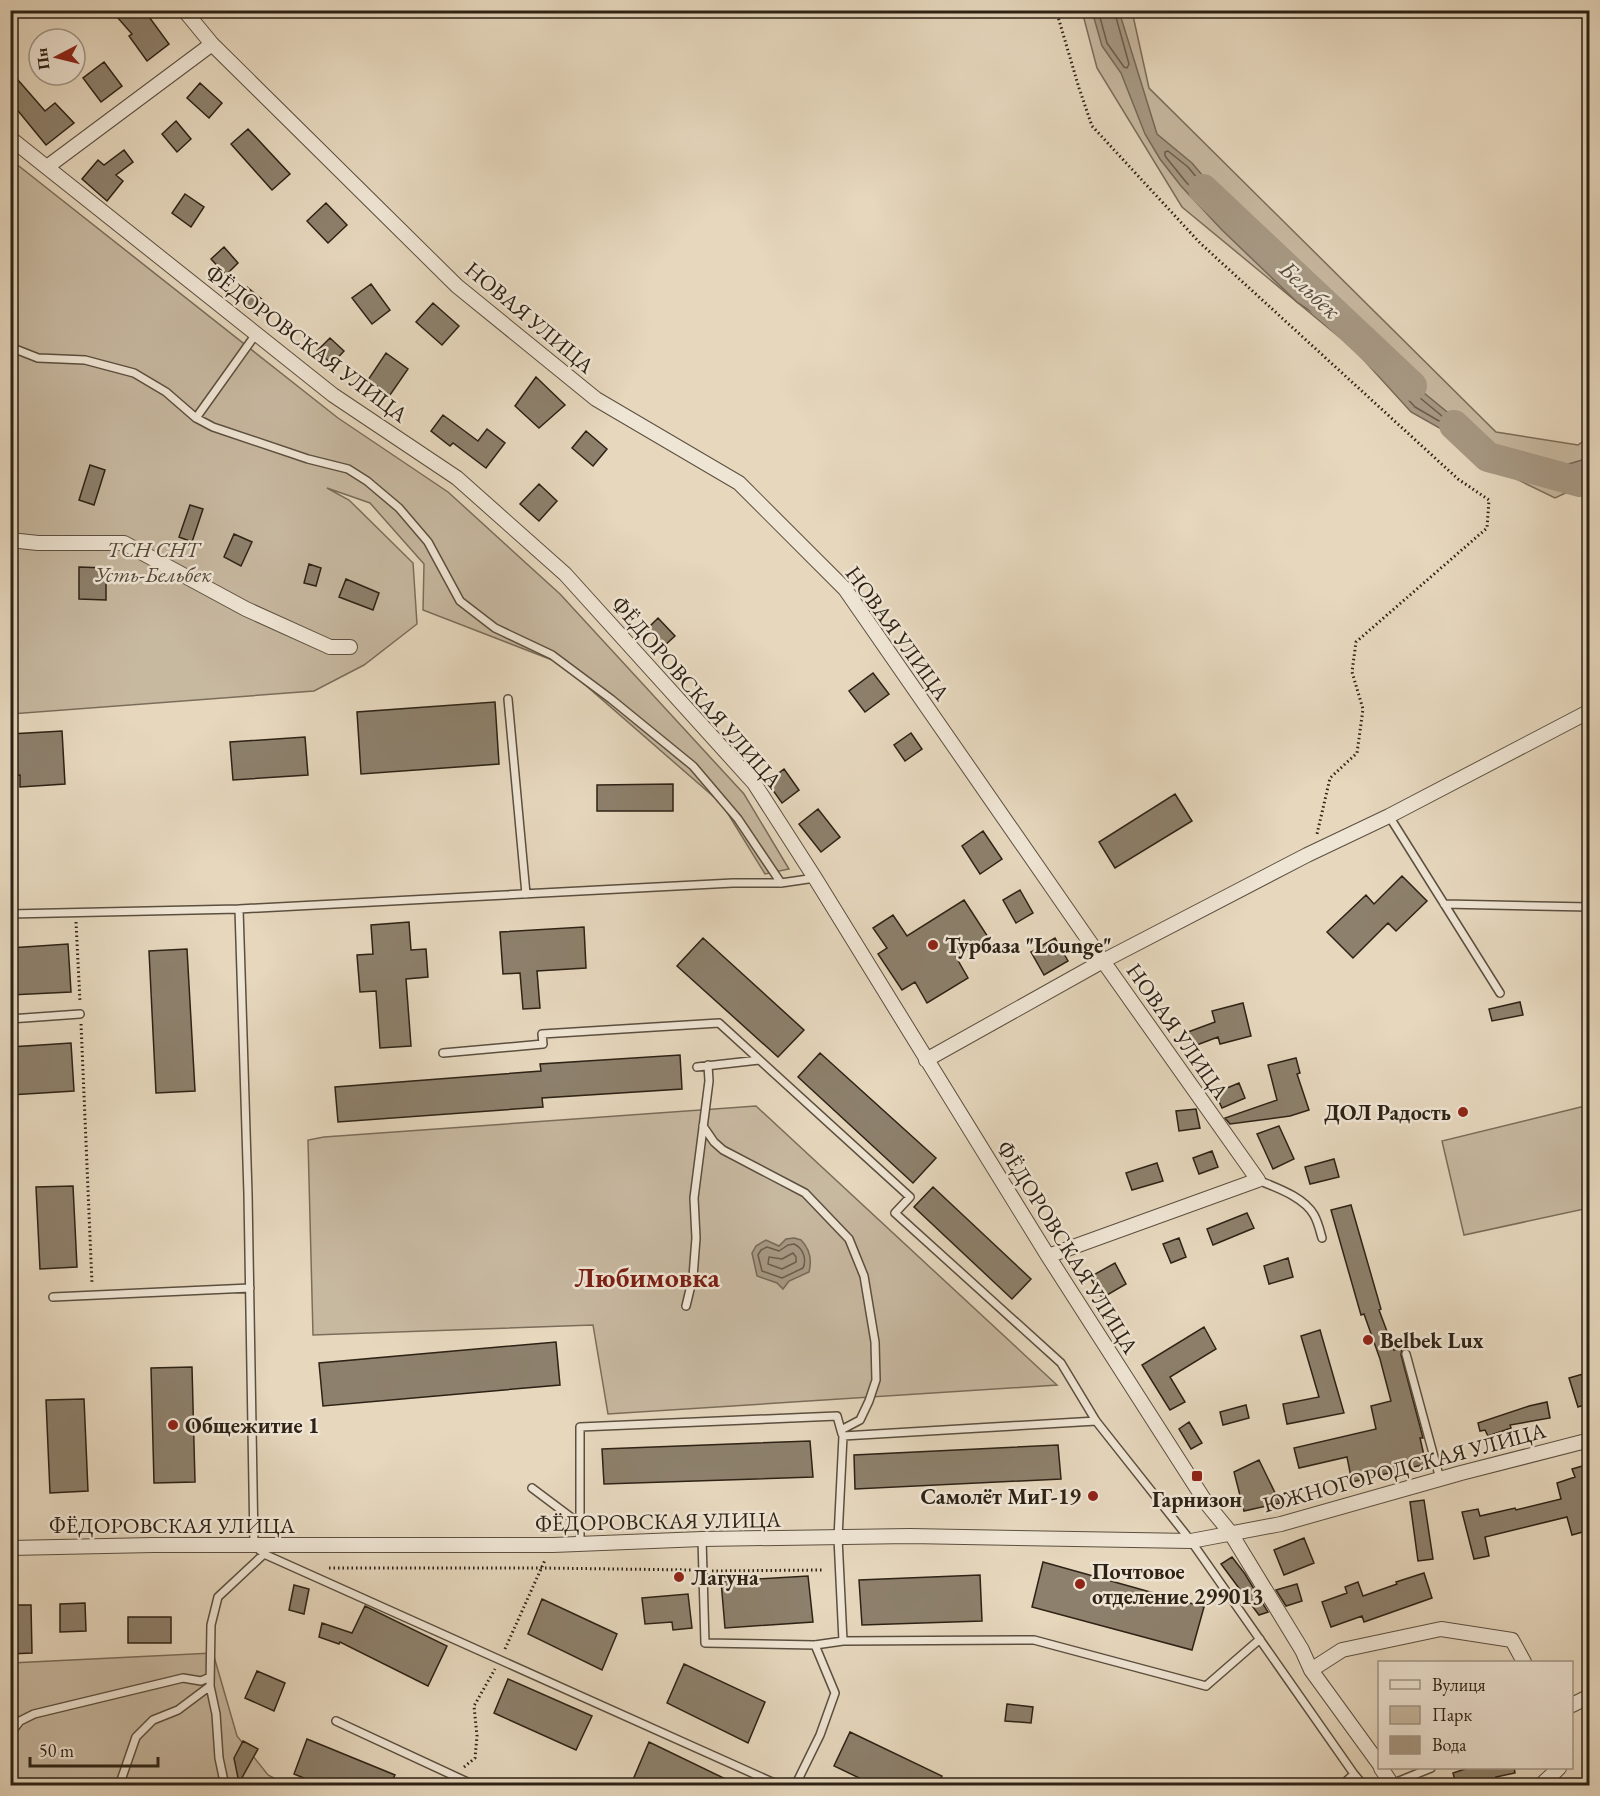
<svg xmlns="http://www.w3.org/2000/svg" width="1600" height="1796" font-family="'EB Garamond',serif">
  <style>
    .green { fill: #c7b8a0; stroke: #7a6d5a; stroke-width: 1.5 }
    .water { fill: #a79984; stroke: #766958; stroke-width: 1.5 }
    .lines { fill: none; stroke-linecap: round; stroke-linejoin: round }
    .shore { stroke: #6a5e4c; stroke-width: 1.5 }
    .river { stroke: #a79984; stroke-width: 30 }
    .building { fill: #8d806c; stroke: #2d2215; stroke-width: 1.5 }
    .service-casing { stroke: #5b4f3f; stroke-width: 10 }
    .minor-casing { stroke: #5b4f3f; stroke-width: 16 }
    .path { stroke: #2d2215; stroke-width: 3; stroke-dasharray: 1.5 3; stroke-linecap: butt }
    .service { stroke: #efe5d4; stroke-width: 7 }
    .minor { stroke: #efe5d4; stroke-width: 14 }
    .poi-dot { fill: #8f2418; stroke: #efe5d4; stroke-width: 2 }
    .labels { text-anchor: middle; stroke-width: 5; stroke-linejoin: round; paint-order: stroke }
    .street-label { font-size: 22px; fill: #2d2215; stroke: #efe5d4 }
    .park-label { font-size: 22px; font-style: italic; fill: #544838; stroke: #efe5d4 }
    .poi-label { font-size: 22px; font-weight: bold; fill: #2d2215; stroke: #efe5d4; text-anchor: start }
    .water-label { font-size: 24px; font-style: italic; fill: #584c3c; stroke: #efe5d4 }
    .district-label { font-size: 28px; font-weight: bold; fill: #7a1f14; stroke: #efe5d4 }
  </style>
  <rect width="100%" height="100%" fill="#e6d7bd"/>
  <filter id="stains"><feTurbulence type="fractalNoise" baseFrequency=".00333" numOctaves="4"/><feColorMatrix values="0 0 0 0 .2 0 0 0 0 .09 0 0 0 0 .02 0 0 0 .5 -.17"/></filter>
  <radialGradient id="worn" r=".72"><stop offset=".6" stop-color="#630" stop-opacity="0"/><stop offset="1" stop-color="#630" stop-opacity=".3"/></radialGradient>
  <path class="green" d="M1082,11H1132L1149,88L1496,432L1578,445L1589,437V482L1555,498L1504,473L1182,207L1097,68Z
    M10,159L338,418L448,492L560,594L744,794L789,869L765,874L722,804L560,663L423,610L424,564L370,503L327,488L349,500L413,563L417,624L364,665L314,691L11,714Z
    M1589,1105V1208L1464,1235L1442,1141Z
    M756,1106L1057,1385L608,1414L593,1325L313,1335L308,1140L324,1137Z
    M213,1653L237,1736L268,1775L287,1785L11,1786V1663Z"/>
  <path class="water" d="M1092,11H1119L1157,134L1192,163L1230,208L1233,217L1385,361L1479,438L1530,459L1558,467L1589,458V475L1552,488L1528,478L1411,412L1331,324L1298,303L1222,230L1181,186L1160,159L1145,134L1121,73L1102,46Z
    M794,1238L801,1240C810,1249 812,1260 809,1272L789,1281L783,1289L777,1283L757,1276L752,1253L756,1246L766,1240L779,1246L786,1239Z"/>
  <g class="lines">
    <path class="shore" d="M1098,10L1107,43L1124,67L1127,68L1129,64L1114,10
      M1168,151L1188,167L1224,211L1227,218L1226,221L1222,220L1186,182L1165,156V152Z
      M1397,379L1442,416V420L1439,421L1415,407L1394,384V381Z
      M1533,466L1560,473L1561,477L1551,481L1530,472L1529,468Z
      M794,1244C803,1248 807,1259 803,1268L782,1278L762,1271L758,1255L761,1250L767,1247L779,1251L788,1245Z
      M793,1253L796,1257V1262L782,1269L768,1264L769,1257L782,1259Z"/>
    <path class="river" d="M1203,189L1412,386
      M1454,425L1488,457L1580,482L1590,475"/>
  </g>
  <path class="building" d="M111,10H144L169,44L147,61L129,36L132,34Z
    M104,62L122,86L101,102L83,78Z
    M18,80L45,111L55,103L74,123L46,145L10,101V86Z
    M200,83L222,103L209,118L187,98Z
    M176,121L191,139L177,152L162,134Z
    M248,129L290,174L272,190L231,144Z
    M124,150L133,162L116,175L123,181L107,201L82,179L98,160L104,165Z
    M185,194L204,207L191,227L172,213Z
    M326,203L347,225L328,243L307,221Z
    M224,247L238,263L226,275L211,259Z
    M371,284L390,310L372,324L352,298Z
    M247,287L264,301L254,313L237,299Z
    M433,303L459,326L442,345L416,322Z
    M330,338L344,351L332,364L317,351Z
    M386,353L408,369L390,395L368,380Z
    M536,377L565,405L539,428L515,406Z
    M443,415L478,441L487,429L505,443L486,468L453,443L450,446L431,431Z
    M586,431L607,449L593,466L572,448Z
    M90,465L105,470L94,505L79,500Z
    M539,484L557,501L539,521L520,504Z
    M190,505L203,509L192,542L179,537Z
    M234,534L252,542L241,566L224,557Z
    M309,564L321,568L316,586L304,583Z
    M79,567L106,568V600L79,599Z
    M346,579L379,593L373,610L339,597Z
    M658,618L675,636L663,647L647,629Z
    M873,673L889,694L865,712L849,691Z
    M495,702L499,764L361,774L357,712Z
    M62,731L65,784L20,787V775L10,776V734Z
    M911,733L922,749L905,761L894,745Z
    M305,737L308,775L233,780L230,742Z
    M784,769L799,790L782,803L767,782Z
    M673,784V811H597V785Z
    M1175,794L1192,821L1115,868L1099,842Z
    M818,809L840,837L821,852L799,824Z
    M983,831L1002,859L980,874L962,846Z
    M1402,876L1427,901L1396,931L1388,923L1353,958L1327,932L1366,895L1374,904Z
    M1020,890L1033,913L1016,923L1003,900Z
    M964,900L988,937L956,957L968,978L927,1003L915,982L902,990L878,954L887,948L873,928L893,915L907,936Z
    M409,922L411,950L426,949L428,977L406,979L411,1046L380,1048L376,991L360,992L357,955L373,954L371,925Z
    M584,927L586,968L537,971L540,1008L523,1009L520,973L503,974L500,932Z
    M703,938L804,1030L778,1057L677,966Z
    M1055,938L1068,961L1044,975L1031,952Z
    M68,944L71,992L10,995V948Z
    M187,949L195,1091L156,1093L149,951Z
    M1520,1002L1523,1015L1492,1021L1489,1009Z
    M1243,1003L1251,1036L1220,1044L1218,1037L1194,1046L1188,1032L1215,1022L1212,1011Z
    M71,1043L74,1091L10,1095V1047Z
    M820,1053L936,1158L913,1183L798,1077Z
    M680,1055L682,1089L542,1098L543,1107L338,1122L335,1087L541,1071L540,1064Z
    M1296,1058L1300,1073L1297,1074L1309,1110L1290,1116L1230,1124L1225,1118L1277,1100L1268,1065Z
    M1239,1083L1245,1098L1222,1108L1215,1093Z
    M1196,1109L1200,1128L1179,1131L1176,1111Z
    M1279,1126L1294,1159L1273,1169L1257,1134Z
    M1212,1151L1218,1167L1199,1174L1193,1158Z
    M1334,1159L1339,1177L1310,1184L1305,1167Z
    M1157,1163L1163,1181L1132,1190L1126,1173Z
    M73,1186L77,1267L40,1269L36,1187Z
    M933,1187L1031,1279L1012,1299L914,1207Z
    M1351,1205L1381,1309L1379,1310L1394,1350L1402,1348L1401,1355L1423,1438H1420L1426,1464L1352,1482L1347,1457L1299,1468L1294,1448L1376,1429L1371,1406L1391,1401L1380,1359L1364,1314L1361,1315L1331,1210Z
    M1247,1213L1254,1228L1213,1245L1207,1229Z
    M1179,1238L1186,1257L1171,1263L1163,1244Z
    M1288,1258L1293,1277L1269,1284L1264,1266Z
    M1115,1263L1126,1284L1102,1298L1090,1277Z
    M1204,1327L1216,1349L1170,1377L1185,1402L1170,1410L1142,1365Z
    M1320,1330L1344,1413L1287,1424L1283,1404L1319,1397L1301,1336Z
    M556,1342L560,1385L323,1406L319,1363Z
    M192,1367L195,1482L154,1483L151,1368Z
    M1590,1372V1403L1578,1407L1569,1378Z
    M84,1399L88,1491L50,1493L46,1400Z
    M1547,1402L1550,1418L1510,1425L1511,1428L1488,1436L1485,1430L1480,1431L1478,1423L1529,1406Z
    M1246,1405L1249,1418L1223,1425L1220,1412Z
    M1189,1422L1202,1443L1191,1449L1179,1429Z
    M810,1441L813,1477L604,1484L602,1449Z
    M1058,1445L1061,1479L855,1489L854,1455Z
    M1259,1460L1280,1503L1244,1511L1234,1472Z
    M1586,1465L1590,1474V1530L1572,1535L1567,1517L1485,1537L1489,1556L1474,1559L1462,1512L1478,1509L1480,1516L1515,1508L1516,1510L1561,1499L1557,1483L1575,1477L1572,1469Z
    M1424,1500L1433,1559L1418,1561L1410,1502Z
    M1304,1538L1314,1563L1284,1575L1274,1550Z
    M1232,1557L1245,1574L1268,1612L1259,1615L1221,1564Z
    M1043,1562L1204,1607L1192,1650L1032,1607Z
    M1424,1573L1432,1598L1364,1622L1362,1616L1331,1627L1322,1602L1347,1593L1345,1587L1358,1582L1363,1596L1397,1584L1396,1582Z
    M980,1575L982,1621L862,1625L859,1580Z
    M808,1576L813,1622L725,1628L721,1581Z
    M1297,1584L1302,1601L1286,1606L1276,1590Z
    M294,1585L309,1589L304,1614L289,1610Z
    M688,1594L692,1628L673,1630L672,1622L645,1624L642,1598Z
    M542,1599L617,1634L602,1670L528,1634Z
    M85,1603L86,1631L60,1632V1604Z
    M10,1605H31L32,1653L10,1654Z
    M365,1606L447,1646L428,1686L340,1642L339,1644L319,1637L322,1623L352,1633Z
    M128,1617H171V1643H128Z
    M684,1664L765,1702L748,1743L667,1703Z
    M257,1671L285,1683L274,1711L245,1698Z
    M508,1679L592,1716L576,1750L494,1713Z
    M1007,1704L1033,1707L1031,1723L1005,1721Z
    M850,1732L942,1776L938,1785H874L834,1766Z
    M307,1739L395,1775L390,1785H321L294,1774Z
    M243,1741L258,1749L239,1783L234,1758Z
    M649,1742L738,1785H639L632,1782Z
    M1471,1767H1514L1515,1773L1496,1777L1501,1785H1486L1483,1780L1456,1785L1453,1773Z"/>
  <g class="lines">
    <defs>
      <path id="service" d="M10,347L38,358L85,360L134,373L166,392L196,418L256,334
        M196,418L213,427L308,459L348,469L367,481L399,508L428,542L460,601L495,628L552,655L611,699L693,766L738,819L781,883
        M508,699L526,894
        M1389,816L1500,993
        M1444,904L1590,907
        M10,914L239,909
        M10,1019L80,1014
        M443,1053L543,1044L542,1034L719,1023L910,1197L895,1213L1061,1363L1096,1421L1191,1541L1354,1774L1341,1786
        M697,1067L759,1060
        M703,1126L714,1142L723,1150L805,1193L849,1239L864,1276L875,1342L876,1380L869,1401L860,1420L841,1430
        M1258,1180C1277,1188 1304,1197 1314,1215C1318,1222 1320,1231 1322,1238
        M53,1297L250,1288
        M686,1306L693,1277L696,1238L694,1198L709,1081L708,1065
        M1406,1354L1440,1479
        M532,1488L580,1524
        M702,1539L705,1643L815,1645L843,1641L1034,1640L1206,1686L1260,1639
        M580,1544V1427L837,1416L842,1434
        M843,1641L838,1538L843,1436L1096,1421
        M336,1721L476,1786
        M10,1734L20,1721L34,1714L183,1678L201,1681L210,1677
        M1354,1774L1364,1786
        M1392,1784L1431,1768
        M119,1786L136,1737L153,1720L178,1710L210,1686
        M225,1786L219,1758L216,1714L210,1686L211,1625L218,1597L264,1554
        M781,1786L264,1554L254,1545L248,1194L239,909L733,883H781L815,878
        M795,1786L820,1735L835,1693L815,1645"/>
      <path id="minor" d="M184,10L212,44L457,286L596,399L739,483L845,589L1103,961L1258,1180L1048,1256
        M10,138L333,395L457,478L565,574L754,783L815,878L1048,1256L1207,1504L1230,1532L1302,1650L1311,1670L1380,1765
        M47,167L212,44
        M10,540L38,543H124L246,609L330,647H350
        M926,1060L1103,961L1307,855L1389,816L1590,711
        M10,1548L153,1545H553L702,1539L910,1536L1191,1541L1281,1524L1461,1473L1590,1440
        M1311,1670L1342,1650L1441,1629L1512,1640L1524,1662
        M1572,1705L1590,1696
        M1381,1768L1393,1786
        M1540,1786L1559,1768"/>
    </defs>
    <use href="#service" class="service-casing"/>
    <use href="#minor" class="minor-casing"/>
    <path class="path" d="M1056,10L1079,88L1092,126L1200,243L1458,479L1489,500L1487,528L1356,642L1352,672L1363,709L1357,753L1330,778L1317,834
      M76,922L80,1002
      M81,1024L92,1284
      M329,1568H541L691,1570
      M712,1571L822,1570
      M505,1649L545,1560
      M464,1767L475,1758L477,1736L474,1706L495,1669
      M430,1786L435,1778"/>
    <use href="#service" class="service"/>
    <use href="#minor" class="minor"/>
  </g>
  <g class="poi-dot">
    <circle cx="933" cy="945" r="6"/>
    <circle cx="1463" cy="1112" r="6"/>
    <circle cx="1368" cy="1340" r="6"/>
    <circle cx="173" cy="1425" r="6"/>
    <rect x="1191" y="1470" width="12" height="12" rx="3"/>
    <circle cx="1093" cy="1496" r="6"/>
    <circle cx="679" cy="1577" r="6"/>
    <circle cx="1080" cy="1584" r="6"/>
  </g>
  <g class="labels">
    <g class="street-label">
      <text transform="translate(530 317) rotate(40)" y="8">НОВАЯ УЛИЦА</text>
      <text transform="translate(307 343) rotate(37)" y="8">ФЁДОРОВСКАЯ УЛИЦА</text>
      <text transform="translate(898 633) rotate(54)" y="8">НОВАЯ УЛИЦА</text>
      <text transform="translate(697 692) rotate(49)" y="8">ФЁДОРОВСКАЯ УЛИЦА</text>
      <text transform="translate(1178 1031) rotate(55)" y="8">НОВАЯ УЛИЦА</text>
      <text transform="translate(1068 1247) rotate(58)" y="8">ФЁДОРОВСКАЯ УЛИЦА</text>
      <text transform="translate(1404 1467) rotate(-15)" y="8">ЮЖНОГОРОДСКАЯ УЛИЦА</text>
      <text transform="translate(658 1521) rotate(-1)" y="8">ФЁДОРОВСКАЯ УЛИЦА</text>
      <text x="172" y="1533">ФЁДОРОВСКАЯ УЛИЦА</text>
    </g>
    <g class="park-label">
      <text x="153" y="557">ТСН СНТ<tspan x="153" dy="25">Усть-Бельбек</tspan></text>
    </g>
    <g class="poi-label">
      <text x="945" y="953">Турбаза "Lounge"</text>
      <text x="1451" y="1120" text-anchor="end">ДОЛ Радость</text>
      <text x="1380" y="1348">Belbek Lux</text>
      <text x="185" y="1433">Общежитие 1</text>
      <text x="1081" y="1504" text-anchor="end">Самолёт МиГ-19</text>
      <text x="1197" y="1507" text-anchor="middle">Гарнизон</text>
      <text x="1092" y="1579">Почтовое<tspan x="1092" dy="25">отделение 299013</tspan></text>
      <text x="691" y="1585">Лагуна</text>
    </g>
    <g class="water-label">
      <text transform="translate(1310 290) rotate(43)" y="8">Бельбек</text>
    </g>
    <g class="district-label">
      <text x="647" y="1287">Любимовка</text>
    </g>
  </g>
  <rect width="1600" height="1796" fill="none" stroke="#e6d7bd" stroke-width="36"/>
  <rect x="12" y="12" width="1576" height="1772" fill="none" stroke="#2d2215" stroke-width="3"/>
  <rect x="18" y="18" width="1564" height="1760" fill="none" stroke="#2d2215" stroke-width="1.5"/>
  <rect x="1378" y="1661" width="195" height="108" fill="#efe5d4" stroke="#a19788" stroke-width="1.5"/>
  <rect x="1390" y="1680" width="30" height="9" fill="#efe5d4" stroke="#a19788" stroke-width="1.5"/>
  <text x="1432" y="1691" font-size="18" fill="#2d2215">Вулиця</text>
  <rect x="1390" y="1706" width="30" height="18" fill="#c7b8a0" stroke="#a19788" stroke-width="1.5"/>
  <text x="1432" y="1721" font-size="18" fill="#2d2215">Парк</text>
  <rect x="1390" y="1736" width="30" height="18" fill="#a79984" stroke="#a19788" stroke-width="1.5"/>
  <text x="1432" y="1751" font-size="18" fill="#2d2215">Вода</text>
  <g transform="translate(57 57) rotate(263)"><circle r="28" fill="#efe5d4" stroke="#a19788" stroke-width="1.5"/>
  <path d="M0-4.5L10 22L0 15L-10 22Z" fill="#8f2418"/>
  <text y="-9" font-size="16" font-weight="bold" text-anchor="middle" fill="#2d2215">Пн</text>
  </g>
  <path d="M30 1757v9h128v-9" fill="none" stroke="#2d2215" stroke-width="3"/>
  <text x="39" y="1757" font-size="18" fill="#2d2215" stroke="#efe5d4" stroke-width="4.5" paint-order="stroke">50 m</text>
  <rect width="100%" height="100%" filter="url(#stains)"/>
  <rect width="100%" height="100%" fill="url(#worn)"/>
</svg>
